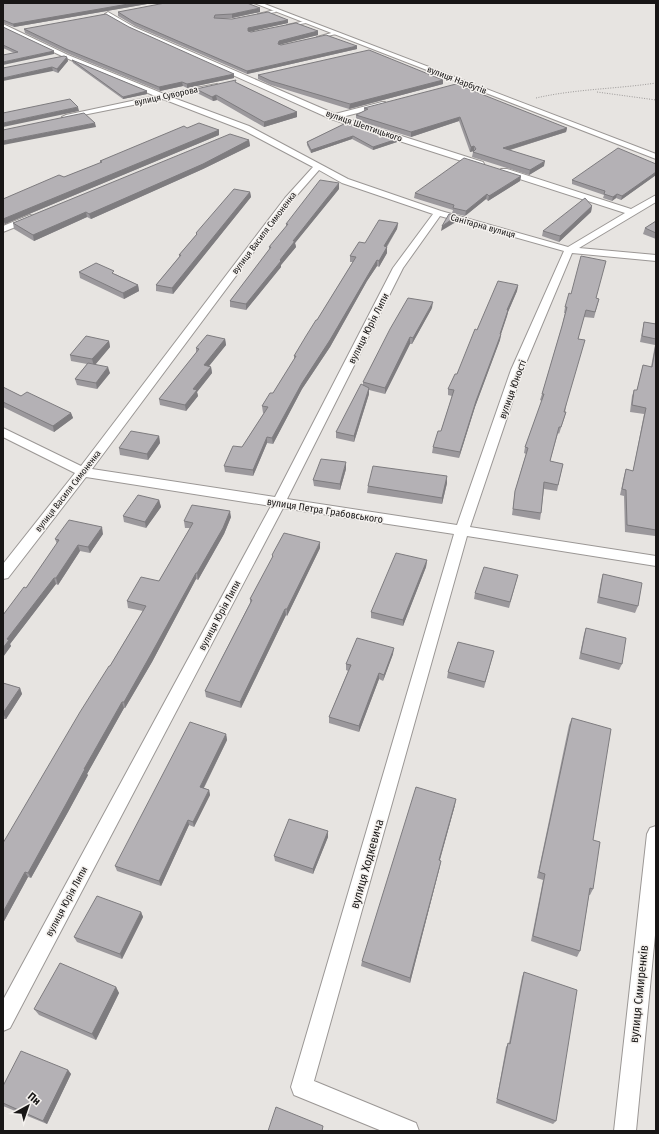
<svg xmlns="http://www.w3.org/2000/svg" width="659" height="1134" font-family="'Fira Sans Condensed',sans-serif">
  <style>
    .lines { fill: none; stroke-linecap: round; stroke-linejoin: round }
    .lane-casing { stroke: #9b9795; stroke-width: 2 }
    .street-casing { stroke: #9b9795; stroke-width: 2 }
    .path { stroke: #9c9998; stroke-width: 1; stroke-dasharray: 1 1.5; stroke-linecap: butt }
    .lane { fill: #fff; fill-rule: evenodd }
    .street { fill: #fff; fill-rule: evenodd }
    .wall { fill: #9b989c }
    .shaded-wall { fill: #7e7c7f }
    .building { fill: #b4b1b5; stroke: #7e7c7f }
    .labels { text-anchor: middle; stroke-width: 3; stroke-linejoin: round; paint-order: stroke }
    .far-street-label { font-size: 9px; fill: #181616; stroke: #f4f1ee }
    .street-label { font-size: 10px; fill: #181616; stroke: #f4f1ee }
    .near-street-label { font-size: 12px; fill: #181616; stroke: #f4f1ee }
  </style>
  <rect width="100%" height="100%" fill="#e7e4e1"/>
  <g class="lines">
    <defs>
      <path id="lane" d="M275,10L276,12L260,15L258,14Z
        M305,21L306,23L289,26L287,25Z
        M335,32L336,34L319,38L317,37Z"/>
      <path id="street" d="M254,3H262L656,154V159Z
        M108,12L134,27L335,114L382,102H385V106L342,117L483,162L484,164L480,166H477L331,119L130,29L106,15L105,14Z
        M3,24L68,55L164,94L217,84V88L171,97L249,126L348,179L441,211L568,247L625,213L501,173L500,171L501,169H507L631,209L656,195V202L579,248L656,255V261L572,253L523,370L470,527L656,556V566L467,536L314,1081L416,1123L419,1131H382L294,1095L291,1087L454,534L283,508L10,1028L3,1031V1000L271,506L86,477L8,578L3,579V564L75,473L3,437V428L81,466L285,198L313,167L243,130L163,99L63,119L62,117L66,115L155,96L64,57L3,28ZM319,170L342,183L433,214L393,268L275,497L92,469L291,202ZM440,216L564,251L511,370L457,525L287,499L403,268Z
        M30,215L33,216L35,218L33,220L3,232V226Z
        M656,826V925L636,1131H614L647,834L650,828Z"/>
    </defs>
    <use href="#lane" class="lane-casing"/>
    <use href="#street" class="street-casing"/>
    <path class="path" d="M597,92L656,100
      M536,98C575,89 616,89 656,83"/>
    <use href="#lane" class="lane"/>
    <use href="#street" class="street"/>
  </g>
  <path class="wall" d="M3,3H153L14,27L3,23Z
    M118,12H260L232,18H220L232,19L288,20V23L249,31L251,32L318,31V35L279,44L281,45L357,46V49L247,74L135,26L118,16Z
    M3,27L54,54L14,53L3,48Z
    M129,27L234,78L187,88L183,86L160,91L69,54L25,33L24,29Z
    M67,57L68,61L58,73L53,71L3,68Z
    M72,60L147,91V94L123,99L73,63Z
    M258,75L443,80V84L349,109L271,85L258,79Z
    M237,83L297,112V117L264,127L217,100L213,101L197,93L196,89Z
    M364,108L567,128L566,132L510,150L544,166L529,175L472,157L473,152L474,151L470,152L459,121L411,137L356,120V115L364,112Z
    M346,123L397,139V142L373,150L352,139L311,153L307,145V142Z
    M187,128L219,130V135L5,224L3,223V199L64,177L100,163V161Z
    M249,140L250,146L203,169L91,219L87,217L34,241L14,229L13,223Z
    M656,164V175L621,200L616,198L612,201L603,198L604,195L572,184V180Z
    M521,176L520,181L488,201L486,199L465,216L452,213L453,210L414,198L415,193Z
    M339,189L295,243L296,247L281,265V267L246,310L230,307V301L269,250V247L286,227V224Z
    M250,192L251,197L173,294L156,291V285L179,257V255L196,235V233Z
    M592,206L591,212L559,242L542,236L543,231Z
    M656,221V239L643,234L645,228Z
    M398,223L397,229L387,247V253L379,267L377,266L367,281L330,347L302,389L273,444L267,443L253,476L225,472L224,466L242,447L264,413H263L262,406L273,393L294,360V356L317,320L353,262H350V256L365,243Z
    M79,272L115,274L138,285L139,291L124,299L80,278Z
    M518,285L517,291L508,312L507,316L501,334L500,340L475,407L459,458L432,453L433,447L441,431L452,396L448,395V389L457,374L477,330Z
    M596,298L599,299L594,318L584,317L578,339L565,412H566L564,419L559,434L558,433L550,461L563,464L557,491L544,489L541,513L540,520L512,515L515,491L526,454L524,453L525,447L542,401L540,400L542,394L562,326L565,313H564L565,307Z
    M432,308L412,344H410L385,394L369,390V394L354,442L336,438V432L363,385V382Z
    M644,322L656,324V533L655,536L625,532L624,496L620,495L624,476L626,469L633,471L644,414L630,412L632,396L634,390H637L643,365L651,367L655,345L640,342Z
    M225,339L226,345L209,366L211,367L212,373L197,392L198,396L186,411L160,405L159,399L196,353V348Z
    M109,341L110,347L95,365L110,373L97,389L77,385L75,379L87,364L71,361L70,355Z
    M3,387L21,396L71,413L73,418L54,432L3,407Z
    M159,436L160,443L148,460L120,455L119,448Z
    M346,469L340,490L314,486L313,480Z
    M447,483L442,504L367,493L368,486Z
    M159,500L161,507L146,528L124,522L123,516Z
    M231,517L224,534L198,580L196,579L152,662L125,708H124L87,774L88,775L68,812L31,878L28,877L3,923L110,666L143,611L128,608L127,601L159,581L190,528H185L184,521Z
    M103,534L90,553L80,551L58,585L56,584L10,644L11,646L3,657V615L26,588L57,544L55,539Z
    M320,548L287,616L286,615L241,708L206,697L205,691L250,603V599L272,559V555Z
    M427,560L426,567L403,626L371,618V612Z
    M603,574L638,606L635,613L597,603L601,581Z
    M518,575L509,608L474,599L475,593Z
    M586,628L622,664L619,670L579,659L584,634Z
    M494,651L484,688L447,678L448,672Z
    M393,654L383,681L379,679L359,732L329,723V717L348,671L346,670V664Z
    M3,683L20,688L22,694L6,719H3Z
    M572,718L593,840V889L590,895H589L580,951L577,957L531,941L543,880L537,878L569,725Z
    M226,734L227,740L204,788L209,790L210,795L194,827L189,825L161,886L117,871L115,866Z
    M455,805L440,860V866L410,983L361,966L362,961Z
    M328,831V837L313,874L275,861L274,856Z
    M141,912L143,917L122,959L77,942L74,937Z
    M524,972L556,1121L553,1124L496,1103L506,1047L509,1043L522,977Z
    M116,987L119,993L96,1040L39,1015L34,1009Z
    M68,1070L71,1074L47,1124L3,1106V1086Z"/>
  <path class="shaded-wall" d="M134,3H153L14,27L13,24Z
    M260,8V12L232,18V14Z
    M288,20V23L249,32L248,34V28Z
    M318,31V35L279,45L278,47L279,41Z
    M357,46V49L247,74V71Z
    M54,51V54L3,65V62Z
    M67,57L68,61L58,73L57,69Z
    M52,67L53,71L3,81V78Z
    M234,74V78L187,88V84Z
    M443,80V84L349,109L350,104Z
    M182,82L183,86L160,91L159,87Z
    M147,91V94L123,99V97Z
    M216,95L217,100L213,101L212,97Z
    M78,107L79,111L3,127V123Z
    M297,112V117L264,127V122Z
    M460,117L459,121L411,137V132Z
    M95,123L96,127L3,145V141Z
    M567,128L566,132L502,152L503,148Z
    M219,130V135L5,224L3,219Z
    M353,136L352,139L311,153V150Z
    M397,139V142L373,150V147Z
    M249,140L250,146L203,169L91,219L89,214Z
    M474,146V151L470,152L471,147Z
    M545,161L544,166L529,175L530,170Z
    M656,172V175L621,200L622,196Z
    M521,176L520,181L488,201L489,196Z
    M339,183V189L295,243L296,247L281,265V267L246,310V304L293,241Z
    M250,192L251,197L173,294L172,288Z
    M487,194L486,199L465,216L466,211Z
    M617,194L616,198L612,201L613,197Z
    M592,206L591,212L559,242L560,236Z
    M86,212L87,217L34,241L33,235Z
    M457,216L456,222L441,231L442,226Z
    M398,223L397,229L383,252L384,246Z
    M387,247V253L379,267V261Z
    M377,260V266L367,281L330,347L302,389L273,444L272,438L302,383Z
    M138,285L139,291L124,299L123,293Z
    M518,285L517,291L508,312L507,316L499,340L500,334L507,310Z
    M433,302L432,308L412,344L413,338Z
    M501,334L500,340L475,407L459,458L460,452L476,401Z
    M410,337V344L385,394V388Z
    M225,339L226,345L205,371L204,365Z
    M109,341L110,347L94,366L92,359Z
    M108,367L110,373L97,389L96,383Z
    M211,367L212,373L197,392L198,396L186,411L185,405L193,389Z
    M369,388V394L354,442V436Z
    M71,413L73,418L54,432L53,426Z
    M159,436L160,443L148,460L147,454Z
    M267,437V443L253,476V470Z
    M346,462V469L340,490V484Z
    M447,476V483L442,504V498Z
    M159,500L161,507L146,528L145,522Z
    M230,511L231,517L224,534L198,580L197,573Z
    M102,527L103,534L90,553L88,547Z
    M320,542V548L287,616V609Z
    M78,545L80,551L58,585L56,578Z
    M427,560L426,567L403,626V620Z
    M196,573V579L152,662L125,708L124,702Z
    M54,578L56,584L10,644L11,646L3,657V648L7,639Z
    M285,609L286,615L241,708L240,702Z
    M394,648L393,654L383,681L384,675Z
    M379,673V679L359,732V726Z
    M20,688L22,694L6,719L3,713Z
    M122,702L124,708L87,774L88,775L68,812L31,878L28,873L84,769Z
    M226,734L227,740L201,793L200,787Z
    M209,790L210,795L194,827L193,822Z
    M456,799L455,805L438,866L439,860Z
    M188,820L189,825L161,886L159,881Z
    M328,831V837L313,874V869Z
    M441,861L440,866L410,983V978Z
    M25,872L28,877L3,923V912Z
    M141,912L143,917L122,959L120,954Z
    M116,987L119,993L96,1040L92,1034Z
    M68,1070L71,1074L47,1124L43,1121Z"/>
  <path class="building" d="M3,3H134L13,24L3,20Z
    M165,3H247L260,8L232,14L215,15L214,18L232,19L268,12L288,20L248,28V31L251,32L296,23L318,31L279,41L278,44L281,45L326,35L357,46L247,71L134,22L118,12Z
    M106,14L129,27L234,74L187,84L182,82L159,87L68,50L24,29Z
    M3,27L54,51L3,62V55L18,52L3,45Z
    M369,50L443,80L350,104L271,81L258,75Z
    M64,56L67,57L57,69L52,67L3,78V68Z
    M72,60L147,91L123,97Z
    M236,80L235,82L297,112L264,122L216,95L212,97L196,89Z
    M456,84L567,128L503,148L545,161L530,170L473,152L476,149L474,146L471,147L460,117L411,132L356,115L368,109L364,108Z
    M70,99L78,107L3,123V113Z
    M84,113L95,123L3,141V130Z
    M199,123L219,130L3,219V199L59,175L64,177L102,162L100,161L184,126L187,128Z
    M346,123L397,139L373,147L353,136L311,150L307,142Z
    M230,134L249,140L203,164L89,214L86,212L33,235L13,223Z
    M618,148L656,164V172L622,196L617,194L613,197L604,194L605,191L572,180Z
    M464,158L521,176L489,196L487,194L466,211L453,208L454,205L415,193Z
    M320,180L339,183L293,241H295L280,260L281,261L246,304L230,301L271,247H269L288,224H286Z
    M234,189L250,192L172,288L156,285L181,255H179L197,234L196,233Z
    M585,198L592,206L560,236L543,231Z
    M449,214L457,216L442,226Z
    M379,220L398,223L384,246L387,247L379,261L377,260L368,275L330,340L302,383L272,438L267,437L253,470L224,466L233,446L242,447L268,407L262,406L270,393H273L296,356H294L306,336L316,320H317L356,257L350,256L359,242L365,243Z
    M656,221V233L645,228Z
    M581,256L606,261L596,298L599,299L595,312L586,310L578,339L585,340L564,412H566L561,427H559L550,461L563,464L558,485L544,482L541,513L513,509L515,491L528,448L525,447L544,394H542L562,326L567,307H565L569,293L571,294Z
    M96,263L114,271L112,273L138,285L123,293L79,272Z
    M498,281L518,285L507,310H508L500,334H501L476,401L460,452L433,447L438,431H441L454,390L448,389L455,374H457L475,329L477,330Z
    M408,298L433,302L413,338L410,337L385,388L363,382L390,329Z
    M644,322L656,324V339L642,336Z
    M207,335L225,339L204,365L211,367L193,389L197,390L185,405L159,399L199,349L196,348Z
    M86,336L109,341L92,359L70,355Z
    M656,344V530L627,525L626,490L622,489L626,469L633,471L646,408L632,405L634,390H637L643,365L652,367Z
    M88,363L108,367L96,383L75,379Z
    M361,384L369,388L354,436L336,432Z
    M3,387L21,396L27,392L71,413L53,426L3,402Z
    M131,431L159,436L147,454L119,448Z
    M321,459L346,462L340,484L313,480Z
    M373,466L447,476L442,498L368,486Z
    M138,495L159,500L145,522L123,516Z
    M192,505L230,511L223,528L197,573H196L150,656L124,702H122L84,769H85L65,806L28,873L25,872L3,912V843L80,712L109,666H110L146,606L127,601L141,577L159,581L193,523L184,521Z
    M69,520L102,527L88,547L78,545L56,578H54L7,639L9,640L3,648V615L24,587L26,588L59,540L55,539Z
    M284,533L320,542L287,609H285L240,702L205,691L252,600L250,599L273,556L272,555Z
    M396,553L427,560L403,620L371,612Z
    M484,567L518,575L510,602L475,593Z
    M603,574L642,583L638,606L599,597Z
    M586,628L626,638L622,664L581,653Z
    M357,638L394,648L384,675L379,673L359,726L329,717L351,665L346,664Z
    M458,642L494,651L485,682L448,672Z
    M3,683L20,688L3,713Z
    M572,718L611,729L593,840L600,842L593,889L590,888L580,951L533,936L545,874L539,872Z
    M190,722L226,734L200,787L209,790L193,822L188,820L159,881L115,866Z
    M416,787L456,799L439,860L441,861L410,978L362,961Z
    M289,819L328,831L313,869L274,856Z
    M97,896L141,912L120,954L74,937Z
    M60,963L116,987L92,1034L34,1009Z
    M524,972L577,990L556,1121L497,1099L508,1043L510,1044Z
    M21,1051L68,1070L43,1121L3,1103V1086Z
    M276,1107L323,1126L322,1131H268Z"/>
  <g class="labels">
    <g class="far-street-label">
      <text transform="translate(457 80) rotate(21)" y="3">вулиця Нарбутів</text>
      <text transform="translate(166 96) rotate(-12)" y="3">вулиця Суворова</text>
      <text transform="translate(364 126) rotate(19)" y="3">вулиця Шептицького</text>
      <text transform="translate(483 226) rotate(16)" y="3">Санітарна вулиця</text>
      <text transform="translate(264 233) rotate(-53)" y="3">вулиця Василя Симоненка</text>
      <text transform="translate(68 491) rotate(-52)" y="3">вулиця Василя Симоненка</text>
    </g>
    <g class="street-label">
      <text transform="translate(368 328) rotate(-63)" y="4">вулиця Юрія Липи</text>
      <text transform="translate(512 389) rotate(-70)" y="4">вулиця Юності</text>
      <text transform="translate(325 510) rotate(9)" y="4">вулиця Петра Грабовського</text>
      <text transform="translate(219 615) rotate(-62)" y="4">вулиця Юрія Липи</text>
      <text transform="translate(66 901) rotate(-62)" y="4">вулиця Юрія Липи</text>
    </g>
    <g class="near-street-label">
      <text transform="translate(367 864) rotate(-74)" y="4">вулиця Ходкевича</text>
      <text transform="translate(639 994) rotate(-84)" y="4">вулиця Симиренків</text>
    </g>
  </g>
  <rect width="659" height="1134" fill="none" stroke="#181616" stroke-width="8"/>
  <g transform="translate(28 1106) rotate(40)" stroke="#f4f1ee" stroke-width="3" paint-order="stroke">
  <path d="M0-3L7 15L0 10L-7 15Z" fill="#181616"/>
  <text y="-6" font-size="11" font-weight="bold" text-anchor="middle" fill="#181616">Пн</text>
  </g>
</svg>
